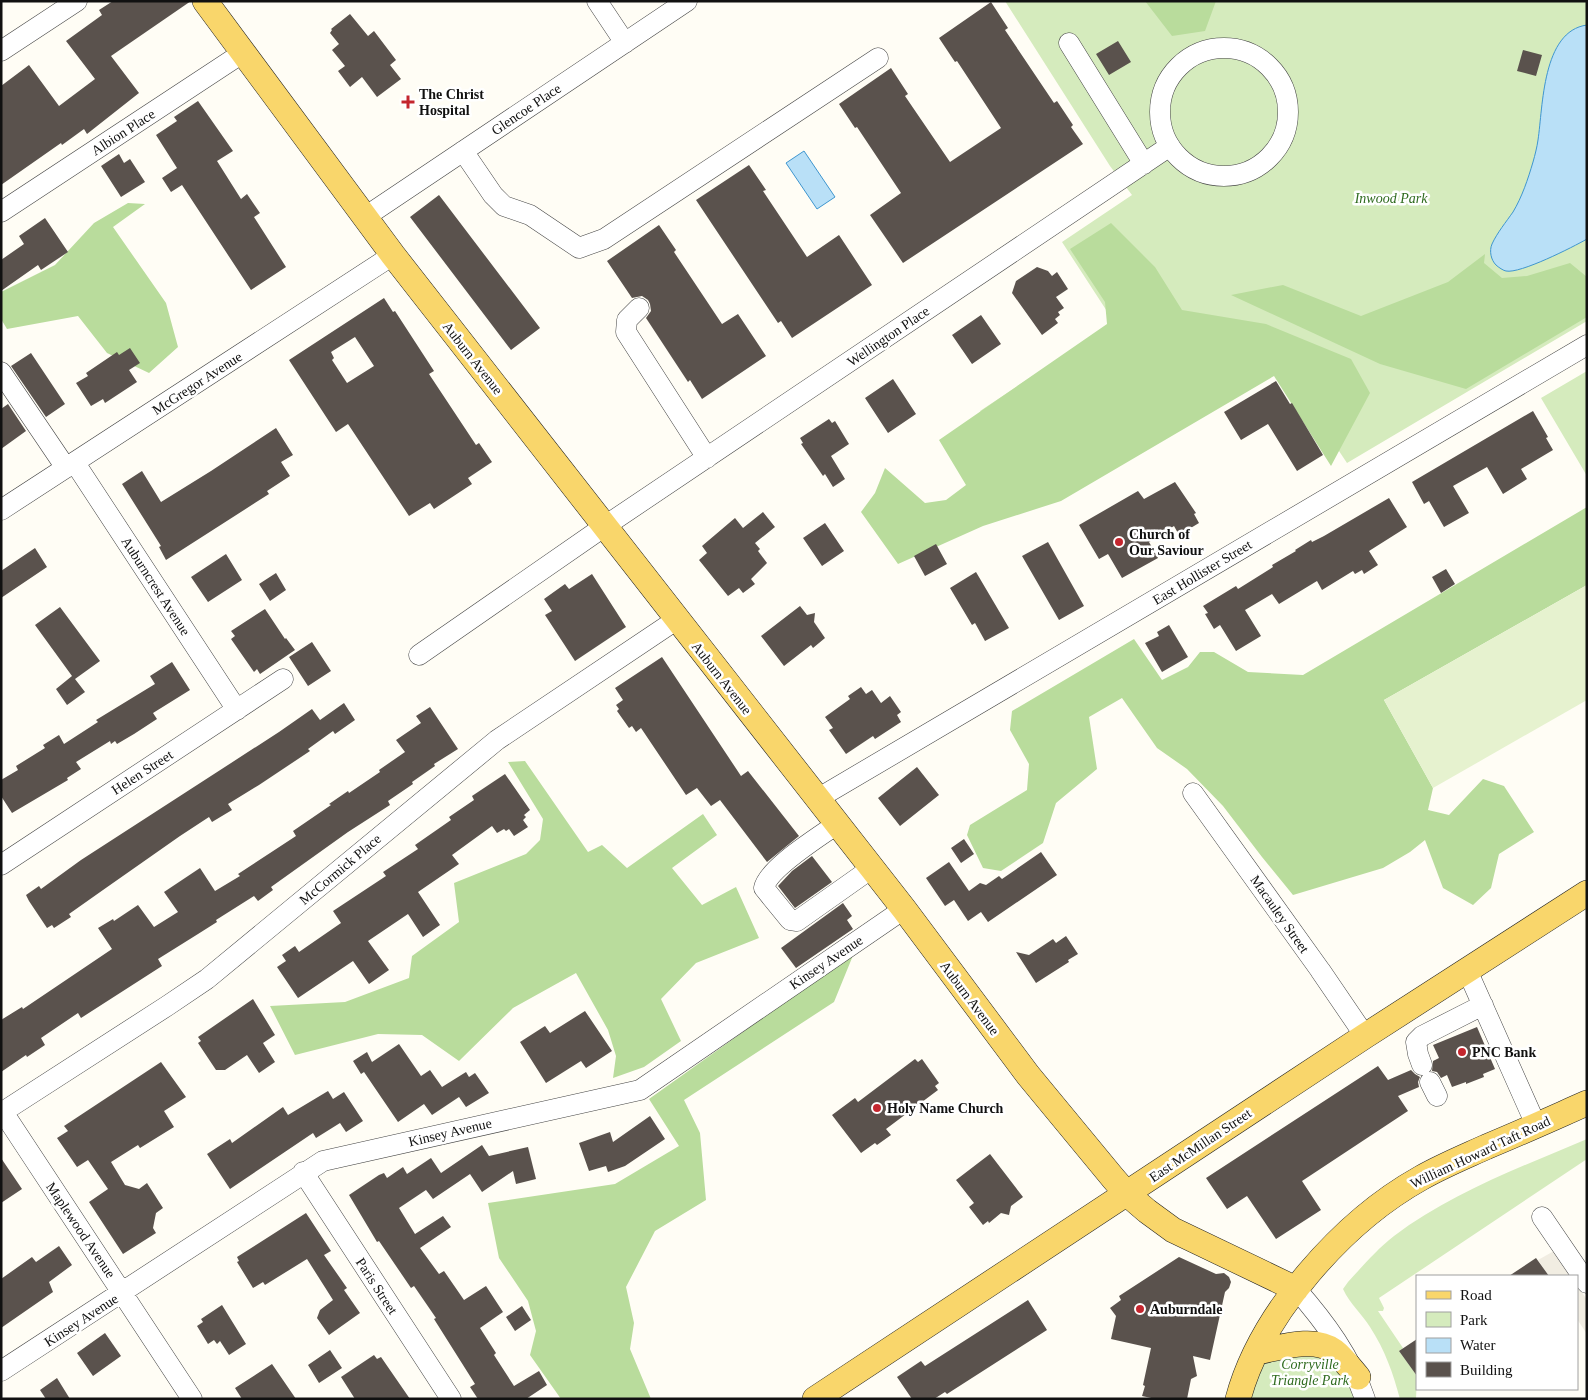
<svg xmlns="http://www.w3.org/2000/svg" width="1588" height="1400" font-family="Georgia,serif">
  <style>
    .green { fill: #d5ebbd }
    .forest { fill: #b9dc9c }
    .pitch { fill: #e6f2cf }
    .plaza { fill: #f1ede2 }
    .water { fill: #b9e0f7; stroke: #3f96cf }
    .building { fill: #5a524d; fill-rule: evenodd }
    .lines { fill: none; stroke-linecap: round; stroke-linejoin: round }
    .minor-casing { stroke: #444; stroke-width: 21 }
    .major-casing { stroke: #222; stroke-width: 26 }
    .minor { stroke: #fff; stroke-width: 20 }
    .major { stroke: #f9d66b; stroke-width: 25 }
    .poi-dot { fill: #c4262e; stroke: #fff; stroke-width: 2 }
    .labels { text-anchor: middle; stroke-width: 5; stroke-linejoin: round; paint-order: stroke }
    .poi-label { font-size: 14px; font-weight: bold; fill: #111; stroke: #fff; text-anchor: start }
    .street-label { font-size: 14px; fill: #111; stroke: #fff }
    .park-label { font-size: 14px; font-style: italic; fill: #2f6b1f; stroke: #fff }
  </style>
  <rect width="100%" height="100%" fill="#fffdf5"/>
  <path class="green" d="M1005,1H1587V321L1347,463L1277,358L1028,481L980,411L1114,322L1062,242L1132,195L1110,166Z
    M1587,371V476L1541,398Z
    M1587,1139V1159L1379,1298L1384,1308L1383,1311H1378L1403,1348L1400,1352L1417,1376L1416,1399H1400C1393,1373 1385,1350 1370,1327C1362,1314 1350,1304 1343,1289L1348,1282C1362,1267 1377,1249 1394,1236C1451,1193 1521,1167 1587,1139Z
    M1320,1345L1365,1399H1238L1257,1352Z"/>
  <path class="forest" d="M1145,1H1216L1205,31L1172,36Z
    M128,203L145,204L113,227L166,303L178,347L149,373L107,353L78,316L7,329L1,319V292L55,265L94,223Z
    M1111,223L1155,267L1182,310L1266,324L1351,359L1370,393L1331,466L1274,376L1061,501L983,526L898,564L861,512L875,493L885,468L925,503L946,500L966,485L939,440L1107,324L1105,302L1070,249Z
    M1485,254L1484,263L1502,278L1527,276L1570,263L1587,277V317L1466,389L1380,364L1231,295L1283,285L1361,316L1448,282Z
    M1587,507V585L1384,700L1433,788L1428,810L1449,815L1483,779L1504,786L1534,832L1499,854L1491,888L1473,905L1443,888L1425,840L1410,852L1383,868L1293,895L1262,857L1223,806L1187,769L1157,748L1122,698L1089,717L1097,769L1056,803L1043,843L1001,871L983,868L967,835L970,825L1027,790L1029,764L1010,730L1012,711L1134,639L1162,680L1188,667L1200,652H1214L1248,672L1303,675Z
    M525,761L588,852L602,845L627,868L703,814L717,835L672,868L702,905L736,887L759,938L696,963L661,999L681,1041L644,1067L613,1078L616,1056L608,1030L576,973L513,1008L459,1061L422,1035L378,1034L295,1055L270,1006L345,1002L409,978L412,956L459,922L454,883L526,854L540,840L543,819L508,762Z
    M854,953L834,1002L684,1100L700,1133L706,1200L655,1231L626,1287L634,1323L630,1349L651,1399H561L530,1355L536,1331L528,1301L499,1258L488,1203L615,1184L679,1146L649,1099Z"/>
  <path class="pitch" d="M1587,585V700L1433,788L1384,700Z"/>
  <path class="plaza" d="M1554,1251L1571,1276H1549L1538,1260Z
    M1577,1285L1587,1300V1334L1577,1319Z"/>
  <path class="water" d="M1587,25V239C1573,247 1520,274 1506,271C1504,271 1498,267 1496,265C1491,260 1489,251 1492,244C1497,233 1506,222 1513,212C1522,197 1528,179 1533,162C1535,155 1537,147 1538,140C1543,107 1542,31 1587,25Z
    M804,151L835,197L817,209L786,163Z"/>
  <path class="building" d="M113,1H191L111,56L139,93L87,134L84,129L62,145L61,143L1,185V86L29,65L59,106L95,79L66,41L102,15L99,10Z
    M991,2L1008,28L1005,30L1054,103L1057,101L1073,125L1071,127L1083,144L903,263L870,215L901,193L857,127L855,128L839,104L891,68L908,94L905,96L950,162L1001,128L957,61L955,62L939,38Z
    M350,14L368,36L374,31L396,60L390,65L401,79L377,97L362,77L350,87L338,71L345,66L332,50L339,44L330,33L332,30L331,29Z
    M1118,41L1131,62L1109,75L1096,54Z
    M1523,50L1542,55L1536,76L1517,71Z
    M198,101L233,151L217,161L241,199L247,194L260,213L254,217L286,267L251,290L182,185L171,192L162,178L177,168L156,135L177,121L174,117Z
    M119,154L124,163L130,159L145,182L121,197L101,166Z
    M749,165L766,190L763,191L807,257L839,235L872,285L792,338L781,321L778,323L696,200Z
    M439,195L540,328L511,350L410,217Z
    M45,218L68,252L41,270L38,265L1,291V260L24,244L19,236Z
    M659,225L676,250L674,252L722,324L738,314L766,356L702,399L690,380L688,382L646,318L651,311L650,304L648,300L642,296L632,298L607,261Z
    M1037,267L1048,271L1052,276L1057,272L1068,289L1056,297L1064,308L1058,312L1060,315L1055,319L1058,323L1042,335L1012,293L1016,281Z
    M384,298L393,312L395,311L434,371L429,374L476,445L479,443L492,462L468,478L472,484L434,509L430,503L409,516L348,424L336,432L289,360ZM355,337L374,366L347,383L332,360L334,358L331,352Z
    M981,315L1001,344L972,364L952,335Z
    M130,348L140,363L129,370L137,382L105,403L103,399L91,406L76,383L88,376L86,373L117,352L119,355Z
    M31,353L65,404L46,417L11,366Z
    M893,379L916,414L888,433L865,398Z
    M1276,381L1290,404L1292,403L1323,455L1297,471L1268,424L1241,440L1224,412Z
    M8,404L26,431L1,449V409Z
    M1533,411L1548,437L1546,438L1553,450L1521,469L1527,479L1503,494L1487,467L1453,486L1469,513L1444,527L1429,501L1424,504L1412,482Z
    M829,419L832,423L835,421L849,444L831,456L845,479L833,487L825,474L823,476L801,444L803,443L800,438Z
    M276,428L293,455L281,462L290,476L267,491L269,494L166,560L159,547L161,546L122,484L142,471L161,502L211,471Z
    M1175,482L1196,513L1194,514L1199,523L1179,535L1174,526L1149,542L1158,558L1122,578L1108,554L1099,559L1079,525L1138,491L1144,499Z
    M1389,498L1407,527L1369,551L1378,565L1364,574L1362,570L1355,574L1353,571L1322,590L1317,581L1279,604L1272,594L1245,610L1261,636L1236,651L1220,625L1214,629L1205,614L1208,613L1203,606L1236,586L1238,589L1273,567L1272,565L1296,551L1295,550L1311,540L1312,542L1324,536Z
    M763,512L775,527L755,543L760,549L758,551L767,563L751,579L755,584L743,593L739,588L728,596L699,560L707,553L702,546L735,518L743,528Z
    M825,523L844,551L822,566L803,538Z
    M1048,542L1084,606L1059,620L1022,556Z
    M936,544L947,564L925,576L914,556Z
    M35,548L47,567L1,598V571Z
    M226,554L242,580L208,602L191,577Z
    M1446,569L1455,584L1441,593L1432,577Z
    M976,572L1009,628L985,641L975,623L972,625L950,588Z
    M276,573L286,590L270,601L259,584Z
    M592,574L626,627L575,661L545,615L552,611L544,599L565,584L569,589Z
    M800,606L807,615L815,613L814,622L825,638L813,648L811,645L784,666L761,636Z
    M60,607L100,661L75,679L85,692L67,705L56,689L72,676L35,625Z
    M265,609L285,639L286,638L295,650L260,674L257,669L254,672L231,639L235,636L231,631Z
    M1169,625L1188,657L1162,672L1145,643L1159,636L1157,632Z
    M312,642L331,671L308,686L289,657Z
    M662,657L741,776L748,771L799,836L767,862L720,800L711,806L697,788L686,795L641,728L636,732L632,726L629,728L617,711L619,709L616,705L623,700L615,688Z
    M172,662L190,690L153,713L157,719L134,734L117,744L115,741L111,744L110,741L76,762L81,769L67,778L68,780L12,813L1,796V780L18,770L16,766L45,748L43,745L59,735L64,744L98,722L96,720L155,684L150,676Z
    M861,687L866,694L872,690L881,703L890,696L901,712L897,715L901,722L875,739L873,736L846,754L829,730L833,728L825,717L850,699L848,696Z
    M344,703L355,720L335,734L333,731L308,749L310,751L259,785L228,804L232,810L212,822L209,817L180,836L103,890L69,914L71,917L54,928L52,925L47,928L29,901L26,895L39,886L41,889L81,860L279,732L312,709L320,720Z
    M430,707L458,749L434,764L435,766L412,782L413,784L388,801L390,805L348,832L271,887L273,890L258,901L254,896L216,920L217,922L198,934L158,959L162,966L81,1018L78,1013L41,1038L45,1045L27,1057L26,1055L1,1072V1020L22,1007L23,1009L112,949L98,928L113,919L114,921L138,905L154,927L178,912L164,892L200,868L215,891L240,876L238,874L296,836L293,831L331,805L329,804L348,791L349,793L380,772L379,770L405,752L396,740L421,723L416,716Z
    M917,767L939,795L900,826L878,798Z
    M505,774L530,810L524,815L526,817L523,820L528,827L514,836L509,829L506,831L504,829L497,833L492,826L452,855L459,864L418,892L440,925L423,937L408,914L368,941L389,970L369,984L353,961L298,998L277,967L286,961L282,955L295,946L299,952L341,923L333,911L386,876L383,872L418,849L415,845L451,820L449,817L474,800L472,796Z
    M964,839L974,854L961,863L951,848Z
    M1041,852L1057,875L988,922L981,912L968,921L954,900L945,906L926,878L949,862L969,891L980,883L986,885L999,876L1002,879Z
    M812,856L832,882L795,908L778,886L792,871Z
    M843,903L852,916L847,920L853,929L796,968L781,948Z
    M1066,936L1078,954L1068,960L1069,962L1036,983L1016,952L1029,955L1053,939L1056,943Z
    M253,999L275,1035L263,1043L275,1062L259,1073L247,1055L225,1070H216L198,1043L201,1041L198,1037Z
    M585,1011L612,1051L586,1068L581,1061L546,1083L520,1042L545,1026L550,1033Z
    M1477,1027L1495,1069L1483,1074L1484,1077L1466,1084V1082L1452,1087L1447,1075L1441,1078L1437,1072L1432,1071L1433,1061L1439,1058L1433,1045Z
    M399,1044L421,1076L430,1070L442,1087L466,1072L469,1077L475,1073L489,1093L466,1107L459,1097L432,1115L424,1104L398,1122L364,1072L361,1074L353,1061L367,1052L372,1062Z
    M915,1059L918,1062L922,1059L939,1083L935,1086L938,1090L886,1129L891,1135L877,1145L875,1143L861,1153L832,1115L855,1098L858,1102Z
    M161,1062L186,1097L164,1111L174,1127L140,1148L138,1145L111,1162L125,1185L139,1189L147,1183L163,1208L156,1213L153,1228L156,1233L123,1254L89,1202L108,1189L88,1160L77,1167L57,1138L68,1131L64,1126Z
    M1378,1066L1388,1080L1411,1070L1415,1074L1420,1077L1418,1082L1419,1087L1398,1096L1408,1111L1302,1181L1321,1210L1276,1239L1247,1196L1227,1209L1206,1178Z
    M328,1091L333,1099L344,1092L363,1121L346,1132L340,1123L316,1138L313,1133L230,1189L207,1154L230,1139L232,1143L283,1107L288,1115Z
    M650,1116L665,1139L625,1166L608,1172L606,1166L589,1171L579,1143L610,1132L613,1142Z
    M482,1145L489,1156L528,1147L536,1179L516,1184L513,1171L482,1192L470,1174L433,1199L426,1190L399,1208L415,1234L443,1216L451,1227L420,1248L439,1274L444,1271L464,1300L486,1286L503,1312L480,1328L496,1353L494,1355L514,1386L539,1371L547,1385L526,1399H478L470,1387L475,1384L434,1319L436,1318L414,1286L411,1288L379,1241L377,1242L349,1195L379,1175L384,1173L387,1178L403,1167L407,1174L431,1158L441,1173Z
    M990,1154L1023,1197L1011,1206L1009,1215L1001,1213L989,1223L988,1221L983,1225L969,1207L974,1203L956,1180Z
    M1,1158L22,1189L1,1203Z
    M306,1213L331,1251L324,1255L347,1288L344,1290L360,1313L329,1335L317,1318L320,1310L333,1300L307,1259L265,1285L263,1282L253,1288L237,1262L239,1261L237,1257Z
    M59,1246L72,1265L49,1282L53,1292L1,1328V1279L32,1257L36,1262Z
    M1179,1257L1216,1274L1224,1273L1229,1277L1231,1282L1229,1288L1225,1292L1210,1360L1193,1356L1197,1376L1191,1379L1187,1399H1156L1142,1396L1145,1386L1143,1385L1151,1348L1111,1339L1116,1316L1110,1308L1121,1300L1119,1296Z
    M1536,1258L1549,1276H1509Z
    M1028,1300L1047,1330L947,1394L945,1392L934,1399H912L897,1377L921,1361L925,1366Z
    M222,1305L246,1344L229,1355L220,1341L217,1344L214,1340L208,1344L197,1326L203,1322L201,1319Z
    M522,1306L531,1320L515,1331L506,1317Z
    M105,1333L121,1356L93,1376L77,1353Z
    M1417,1339V1376L1399,1351Z
    M330,1350L342,1368L319,1383L308,1365Z
    M374,1355L377,1359L381,1357L410,1399H355L341,1377Z
    M272,1364L296,1399H242L235,1388Z
    M57,1378L70,1399H46L40,1390Z"/>
  <g class="lines">
    <defs>
      <path id="minor" d="M597,1L625,43
        M1069,43L1144,164
        M1160 112a64 64 0 1 1 128 0a64 64 0 1 1-128 0Z
        M1,51L77,1
        M463,151L493,195L504,206L530,215L579,248L604,239L878,58
        M1,212L244,52
        M365,217L687,1
        M639,308L627,320L626,332L707,458
        M1,372L66,468
        M75,463L237,710
        M1,510L393,255
        M419,655L605,526L1170,146
        M1193,793L1320,970L1365,1036
        M817,799L1587,345
        M837,824C819,837 768,868 764,888L790,920L797,921L872,868
        M1,865L283,679
        M1467,970L1536,1125
        M1422,1065L1418,1054L1416,1042L1422,1036L1483,1005
        M1430,1082L1437,1096
        M3,1112L192,1399
        M1,1113L167,1006L207,979L497,740L676,620
        M303,1172L451,1399
        M1542,1217L1587,1283
        M1296,1289C1325,1322 1351,1357 1365,1399
        M1,1371L323,1161L640,1090L904,909"/>
      <path id="major" d="M205,1L393,255L904,909L1028,1075L1113,1178L1126,1193L1147,1211L1173,1230L1296,1289
        M1257,1352C1279,1348 1314,1336 1334,1351C1343,1358 1351,1369 1358,1377
        M815,1399L1365,1036L1587,893
        M1238,1399C1261,1313 1344,1221 1421,1178C1442,1166 1464,1157 1486,1147C1520,1133 1553,1118 1587,1103"/>
    </defs>
    <use href="#minor" class="minor-casing"/>
    <use href="#major" class="major-casing"/>
    <use href="#minor" class="minor"/>
    <use href="#major" class="major"/>
  </g>
  <g class="poi-dot">
    <path d="M405.5 94.5h5v5h5v5h-5v5h-5v-5h-5v-5h5z"/>
    <circle cx="1119" cy="542" r="5"/>
    <circle cx="1462" cy="1052" r="5"/>
    <circle cx="877" cy="1108" r="5"/>
    <circle cx="1140" cy="1309" r="5"/>
  </g>
  <g class="labels">
    <g class="poi-label">
      <text x="419" y="99">The Christ<tspan x="419" dy="16">Hospital</tspan></text>
      <text x="1129" y="539">Church of<tspan x="1129" dy="16">Our Saviour</tspan></text>
      <text x="1472" y="1057">PNC Bank</text>
      <text x="887" y="1113">Holy Name Church</text>
      <text x="1150" y="1314">Auburndale</text>
    </g>
    <g class="street-label">
      <text transform="translate(526 109) rotate(-34)" y="5">Glencoe Place</text>
      <text transform="translate(123 132) rotate(-33)" y="5">Albion Place</text>
      <text transform="translate(888 336) rotate(-34)" y="5">Wellington Place</text>
      <text transform="translate(473 358) rotate(52)" y="5">Auburn Avenue</text>
      <text transform="translate(197 383) rotate(-33)" y="5">McGregor Avenue</text>
      <text transform="translate(1202 572) rotate(-31)" y="5">East Hollister Street</text>
      <text transform="translate(156 586) rotate(57)" y="5">Auburncrest Avenue</text>
      <text transform="translate(722 678) rotate(52)" y="5">Auburn Avenue</text>
      <text transform="translate(142 772) rotate(-33)" y="5">Helen Street</text>
      <text transform="translate(340 869) rotate(-40)" y="5">McCormick Place</text>
      <text transform="translate(1280 914) rotate(55)" y="5">Macauley Street</text>
      <text transform="translate(826 962) rotate(-34)" y="5">Kinsey Avenue</text>
      <text transform="translate(970 998) rotate(53)" y="5">Auburn Avenue</text>
      <text transform="translate(450 1132) rotate(-13)" y="5">Kinsey Avenue</text>
      <text transform="translate(1200 1145) rotate(-34)" y="5">East McMillan Street</text>
      <text transform="translate(1480 1152) rotate(-25)" y="5">William Howard Taft Road</text>
      <text transform="translate(81 1230) rotate(56)" y="5">Maplewood Avenue</text>
      <text transform="translate(377 1286) rotate(57)" y="5">Paris Street</text>
      <text transform="translate(81 1320) rotate(-33)" y="5">Kinsey Avenue</text>
    </g>
    <g class="park-label">
      <text x="1391" y="203">Inwood Park</text>
      <text x="1310" y="1369">Corryville<tspan x="1310" dy="16">Triangle Park</tspan></text>
    </g>
  </g>
  <rect width="1588" height="1400" fill="none" stroke="#111111" stroke-width="5"/>
  <rect x="1416" y="1275" width="162" height="115" fill="#ffffff" stroke="#a0a0a0"/>
  <rect x="1426" y="1291" width="25" height="8" fill="#f9d66b" stroke="#a0a0a0"/>
  <text x="1460" y="1300" font-size="15" fill="#111111">Road</text>
  <rect x="1426" y="1312" width="25" height="15" fill="#d5ebbd" stroke="#a0a0a0"/>
  <text x="1460" y="1325" font-size="15" fill="#111111">Park</text>
  <rect x="1426" y="1338" width="25" height="15" fill="#b9e0f7" stroke="#a0a0a0"/>
  <text x="1460" y="1350" font-size="15" fill="#111111">Water</text>
  <rect x="1426" y="1362" width="25" height="15" fill="#5a524d" stroke="#a0a0a0"/>
  <text x="1460" y="1375" font-size="15" fill="#111111">Building</text>
</svg>
